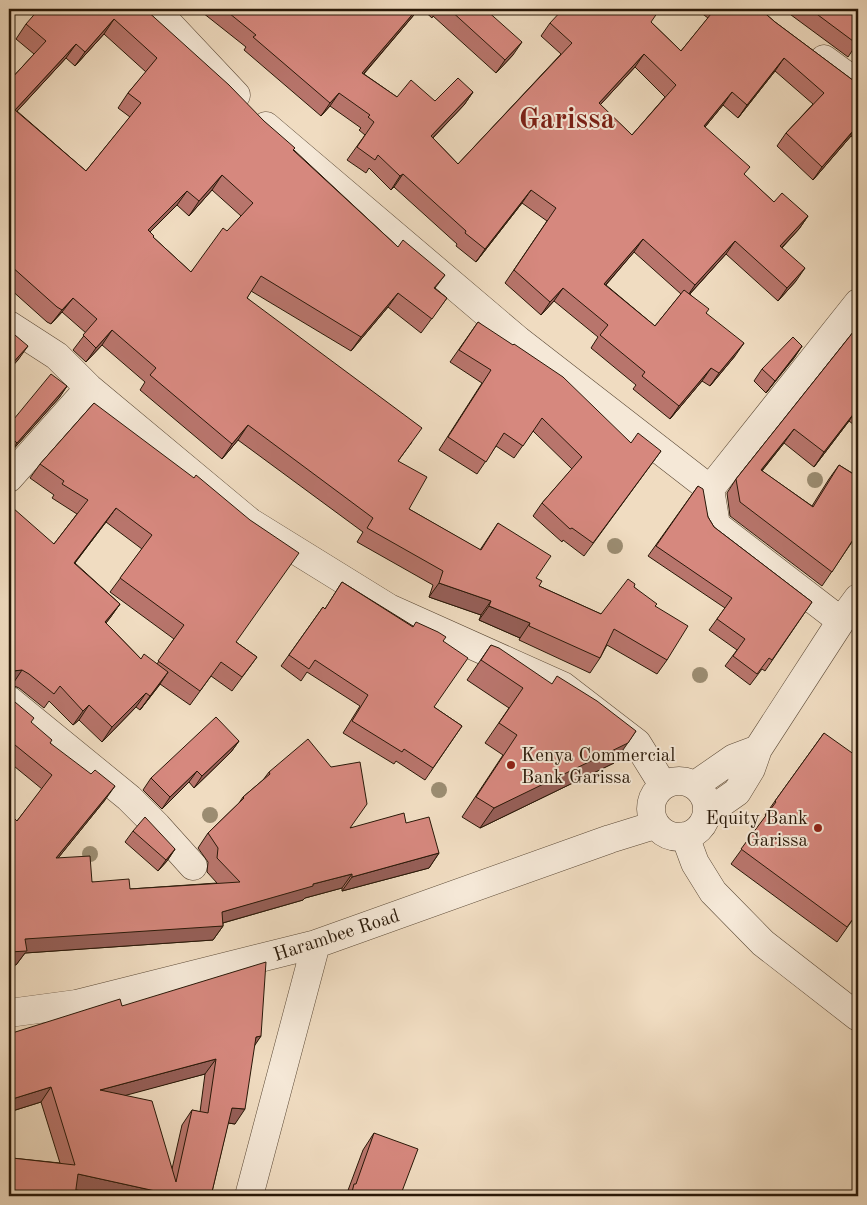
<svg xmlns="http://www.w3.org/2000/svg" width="867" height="1205" font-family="'Old Standard TT',serif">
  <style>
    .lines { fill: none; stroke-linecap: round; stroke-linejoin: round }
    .street-casing { stroke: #5b4936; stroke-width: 29 }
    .street { stroke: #f5e8d7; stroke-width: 28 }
    .tree { fill: #9b8c71 }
    .wall { fill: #b8756c; stroke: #291808; fill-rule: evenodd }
    .shaded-wall { fill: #965f58; stroke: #291808 }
    .building { fill: #d6887e; stroke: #291808; fill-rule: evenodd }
    .poi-dot { fill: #8f2418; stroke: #f5e8d7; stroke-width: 2 }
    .labels { text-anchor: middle; stroke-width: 4; stroke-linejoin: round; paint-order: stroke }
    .poi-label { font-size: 19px; fill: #291808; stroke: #f5e8d7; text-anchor: start }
    .street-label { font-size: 19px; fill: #291808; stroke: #f5e8d7 }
    .town-label { font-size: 29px; font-weight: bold; fill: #7a1f14; stroke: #f5e8d7 }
  </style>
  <rect width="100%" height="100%" fill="#f0dcc1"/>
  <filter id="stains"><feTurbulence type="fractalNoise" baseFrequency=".004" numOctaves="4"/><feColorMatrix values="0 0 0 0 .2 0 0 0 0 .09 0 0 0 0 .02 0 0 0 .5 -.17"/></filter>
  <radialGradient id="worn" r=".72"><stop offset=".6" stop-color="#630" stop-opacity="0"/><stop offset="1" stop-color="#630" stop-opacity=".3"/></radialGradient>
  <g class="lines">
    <defs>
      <path id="street" d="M155,9L236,95
        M824,59L858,84
        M266,126L518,340L710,489L716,525L841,621
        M9,325L57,356L89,388L250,522L389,608L563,686L637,743L663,785
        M9,478L89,388
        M710,489L858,303
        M9,700L129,798L157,826L193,866
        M651 809a28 28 0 1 1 56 0a28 28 0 1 1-56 0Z
        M695,785L734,758L758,749
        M707,813L737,792L751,769L758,749L841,621L858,598
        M685,836L695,863L713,892L763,943L858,1017
        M9,1013L76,1004L316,944L610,839L655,825
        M249,1196L316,944"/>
    </defs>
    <use href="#street" class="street-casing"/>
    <use href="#street" class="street"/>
  </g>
  <g class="tree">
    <circle cx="815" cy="480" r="8"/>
    <circle cx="615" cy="546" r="8"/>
    <circle cx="700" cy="675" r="8"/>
    <circle cx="439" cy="790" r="8"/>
    <circle cx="210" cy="815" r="8"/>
    <circle cx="90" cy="854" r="8"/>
  </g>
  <path class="wall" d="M145,9L294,150L398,247L445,275L435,288L447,298L421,333L388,307L351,351L251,291L247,298L412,442L398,461L409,509L480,550L498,523L536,578L539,586L601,614L634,587L655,606L667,660L657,674L607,645L600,658L590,673L519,640L520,638L479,620L481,615L429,597L433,585L357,542L363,532L238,440L222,459L140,390L145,382L102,345L86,362L73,350L86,333L62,312L51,324L47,322L9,288V78L11,79L34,54L16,39L26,24ZM104,34L146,72L128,93L118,108L130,117L86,171L17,111L66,58L75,66ZM212,190L241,216L191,272L153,237L150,232L177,205L189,216Z
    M198,9H419L364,74L397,97L435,101L473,92L464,105L433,138L458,164L561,54L541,36L550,23L651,22L681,51L708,18L696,9H760L775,22L858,84V142L851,136L813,180L777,146L786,133L813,104L775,71L738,118L723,105L705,127L744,175L774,202L808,216L799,229L782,248L796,281L778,301L726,254L690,294L706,313L735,356L710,386L702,381L670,419L633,389L636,385L591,348L598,337L554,301L541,315L505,283L547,221L522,203L476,262L456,246L457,244L394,187L391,190L369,168L366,173L347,160L365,135L359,130L361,128L330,106L321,116L244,50L246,47ZM635,67L665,97L632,135L600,105ZM634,252L681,294L655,326L606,285Z
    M422,9H485L513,55L496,73L433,16L432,18Z
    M783,9H858V42L848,57Z
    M478,322L631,443L661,451L584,556L563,540L562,542L533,516L542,503L572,469L533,431L514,458L496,446L477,474L439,450L482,383L450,362Z
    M858,326V428L849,421L814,467L784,443L762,471L812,506L829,479L839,465L857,476L858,475V541L854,539L822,586L730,516L727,493L736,479Z
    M802,346L794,358L766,393L754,381L762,369Z
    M67,386L59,398L9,454V425Z
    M94,403L236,642L257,657L232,691L211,676L190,705L160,684L140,710L136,707L102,742L79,720L73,725L49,701L44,708L19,688L12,685L54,544L77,514L52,498L54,495L30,478L40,464ZM106,522L142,549L110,592L174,639L157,664L141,659L106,623L120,604L75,563Z
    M698,486L708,517L714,527L812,602L765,671L762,669L750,685L725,666L737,650L709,630L725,608L648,556Z
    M342,582L413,626L443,641L434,707L462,726L425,780L396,761L394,764L343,733L360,706L307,672L301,681L281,666L323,607L325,609Z
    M491,645L614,763L480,828L462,817L503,755L485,743L509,708L467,680Z
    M858,682V692L854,689Z
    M9,697L31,723L105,800L58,858L92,882L130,889L217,883L207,872L208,862L198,848L208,833L239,803L243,797L263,780L269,772L350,828L406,823L439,853L429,868L342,891V888L305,898L303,900L223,923V926L213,940L25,953L16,965L17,821L42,789L9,762Z
    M824,733L858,912L837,942L731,864L766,816L765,815L775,801Z
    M239,741L231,752L194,788L189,782L162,809L143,790L151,778Z
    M133,831L175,849L167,861L158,871L125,842Z
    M122,1006L261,1036L254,1045L235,1124L228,1123L211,1196H103L76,1190L9,1196V1163L12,1158L60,1163L41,1102L9,1112ZM205,1074L200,1112L192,1110L182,1125L172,1169L124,1095Z
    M374,1133L401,1194L409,1196H345L347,1193L363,1150Z"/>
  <path class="shaded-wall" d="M417,9H419L353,86L362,73Z
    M114,19L104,34L75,66L85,52Z
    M522,42L513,55L496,73L505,60Z
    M76,44L66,58L9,120L15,110Z
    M644,54L635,67L590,116L599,103Z
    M784,58L775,71L738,118L747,105Z
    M473,92L464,105L422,149L431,136Z
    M732,92L723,105L695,139L704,126Z
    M339,93L330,106L321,116L330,103Z
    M858,126L851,136L813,180L822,167Z
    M403,174L394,187L391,190L400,176Z
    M222,175L212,190L189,216L199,201Z
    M531,190L522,203L476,262L485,249Z
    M187,191L177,205L137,245L148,230Z
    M808,216L799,229L771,259L780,246Z
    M643,239L634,252L595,297L604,284Z
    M735,241L726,254L686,298L695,285Z
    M805,268L796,281L778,301L787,288Z
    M563,288L554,301L541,315L550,302Z
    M398,293L388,307L351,351L361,337Z
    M73,298L62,312L51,324L62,310Z
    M112,330L102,345L86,362L96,348Z
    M744,343L735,356L710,386L719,373Z
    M28,346L18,360L9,370V367Z
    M802,346L794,358L766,393L775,381Z
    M711,368L702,381L670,419L679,406Z
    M67,386L59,398L9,454L17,443Z
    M858,408L849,421L814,467L824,452Z
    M248,425L238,440L222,459L232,444Z
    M794,429L784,443L751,484L761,470Z
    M116,508L106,522L64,577L74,563Z
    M439,583L491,601L481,615L429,597Z
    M120,604L110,618L95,636L105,622Z
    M489,606L530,623L520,638L479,620Z
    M22,670L12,685H9V674L13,671Z
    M168,672L158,687L140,710L150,696Z
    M146,693L136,707L102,742L112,727Z
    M89,705L79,720L73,725L83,711Z
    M636,731L614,763L480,828L494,808Z
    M239,741L231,752L194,788L202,776Z
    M197,771L189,782L162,809L170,797Z
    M115,786L105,800L46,873L56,858Z
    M175,849L167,861L158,871L166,860Z
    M439,853L429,868L342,891L352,877Z
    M352,874L342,888L305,898L303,900L212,926H223L213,940L25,953L16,965L9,966V952L25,939L222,912L313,884Z
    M261,1036L251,1051L256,1037Z
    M216,1059L205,1074L90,1105L100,1090Z
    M51,1087L41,1102L9,1112V1100Z
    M232,1108L245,1109L235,1124L222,1122Z
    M78,1174L178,1196H103L68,1188Z"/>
  <path class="building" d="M39,9H145L229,85L264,121L295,148L293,150L398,247L403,240L445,275L434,288L447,298L432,319L398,293L361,337L261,276L247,298L422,428L398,461L427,477L409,509L481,550L498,523L551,556L536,578L542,581L539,586L601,614L628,579L635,584L634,587L657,604L655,606L688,626L667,660L614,629L600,658L529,626L530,623L489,606L491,601L439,583L443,571L367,528L373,518L248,425L232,444L150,375L156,368L112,330L96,348L83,335L97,319L73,298L62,310L57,307L11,266L15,262L9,256V78L11,79L46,41L26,24ZM114,19L157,58L128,93L141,103L86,171L15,110L76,44L85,52ZM222,175L253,203L227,231L223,228L191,272L153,237L154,236L148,230L187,191L199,201Z
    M224,9H417L362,73L397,97L411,80L435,101L458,78L473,92L431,136L458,164L572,43L550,23L563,9H660L651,22L681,51L715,9H760L775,22L858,84V125L822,167L786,133L824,93L784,58L747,105L732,92L704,126L750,167L744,174L774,202L782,193L808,216L780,246L805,268L787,288L735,241L695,285L643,239L604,284L655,326L684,290L709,309L706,313L744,343L719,373L711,368L679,406L642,376L645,372L600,335L608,325L563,288L550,302L514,270L556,208L531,190L485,249L465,233L466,231L403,174L400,176L378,155L375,160L357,147L374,122L368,117L370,115L339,93L330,103L253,37L256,35ZM644,54L676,85L632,135L599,103Z
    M449,9H485L522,42L505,60Z
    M810,9H858V42L857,44Z
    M478,322L513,345L514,344L563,377L631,443L638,433L661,451L593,543L572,528L570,529L542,503L582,457L542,418L523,446L504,433L486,462L448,437L491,370L459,350Z
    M858,326V408L824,452L794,429L761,470L813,507L839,465L858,477V476V532L832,572L740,502L736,479Z
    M9,330L28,346L9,367Z
    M793,337L802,346L775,381L762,369Z
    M51,374L67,386L17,443L9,435V425Z
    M94,403L194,478L196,475L250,520L299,553L236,642L257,657L242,677L221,662L200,691L158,661L184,625L120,578L152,535L116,508L74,563L120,604L105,622L141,659L144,654L168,672L150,696L146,693L112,727L89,705L83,711L60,686L54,694L29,674L22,670L13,671L9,674V512L13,508L54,544L88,500L62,484L64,481L40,464Z
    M698,486L703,489L708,517L714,527L812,602L772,660L769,658L757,674L733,656L745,639L717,619L732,598L656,546Z
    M342,582L413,627L416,622L438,632L446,637L443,641L468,658L434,707L462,726L433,768L404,749L402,752L352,721L368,695L315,660L309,669L289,655L323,607L325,609Z
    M491,645L499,648L552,684L557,676L597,701L636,731L628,743L494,808L476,797L517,735L499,723L523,688L481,660Z
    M9,697L34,718L31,722L52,740L50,743L91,774L95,770L115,786L56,858L90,856L92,882L129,879L130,889L240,882L217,858L218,848L208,833L244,798L243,797L270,774L269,772L308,739L331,767L360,762L367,804L350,828L404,813L406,823L429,817L439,853L352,877V874L313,884V886L222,912L223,926L25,939L27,951L9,952V813L17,821L52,775L15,745L9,752Z
    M216,717L239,741L202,776L197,771L170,797L151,778Z
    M824,733L855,755L858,750V912L847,927L741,849L776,802L775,801Z
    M145,817L175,849L166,860L133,831Z
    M266,962L261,1036L256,1037L245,1109L232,1108L211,1196H178L78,1174L75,1196H9L12,1158L75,1165L51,1087L9,1100V1034L120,999L122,1006ZM216,1059L208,1113L192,1110L176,1182L152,1101L100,1090Z
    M374,1133L418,1149L401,1194L409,1196H351L354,1184H356Z"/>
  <g class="poi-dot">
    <circle cx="511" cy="765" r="5"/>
    <circle cx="818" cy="828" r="5"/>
  </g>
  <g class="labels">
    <g class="poi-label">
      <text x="521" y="761">Kenya Commercial<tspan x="521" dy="22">Bank Garissa</tspan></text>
      <text x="808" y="824" text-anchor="end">Equity Bank<tspan x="808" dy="22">Garissa</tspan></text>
    </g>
    <g class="street-label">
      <text transform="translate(336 934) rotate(-18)" y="7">Harambee Road</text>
    </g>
    <g class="town-label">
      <text x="567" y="128">Garissa</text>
    </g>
  </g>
  <rect width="867" height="1205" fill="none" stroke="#f0dcc1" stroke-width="30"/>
  <rect x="10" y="10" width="847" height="1185" fill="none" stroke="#291808" stroke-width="2.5"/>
  <rect x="15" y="15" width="837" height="1175" fill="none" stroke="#291808"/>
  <rect width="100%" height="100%" filter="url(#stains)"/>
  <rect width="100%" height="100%" fill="url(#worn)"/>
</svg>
